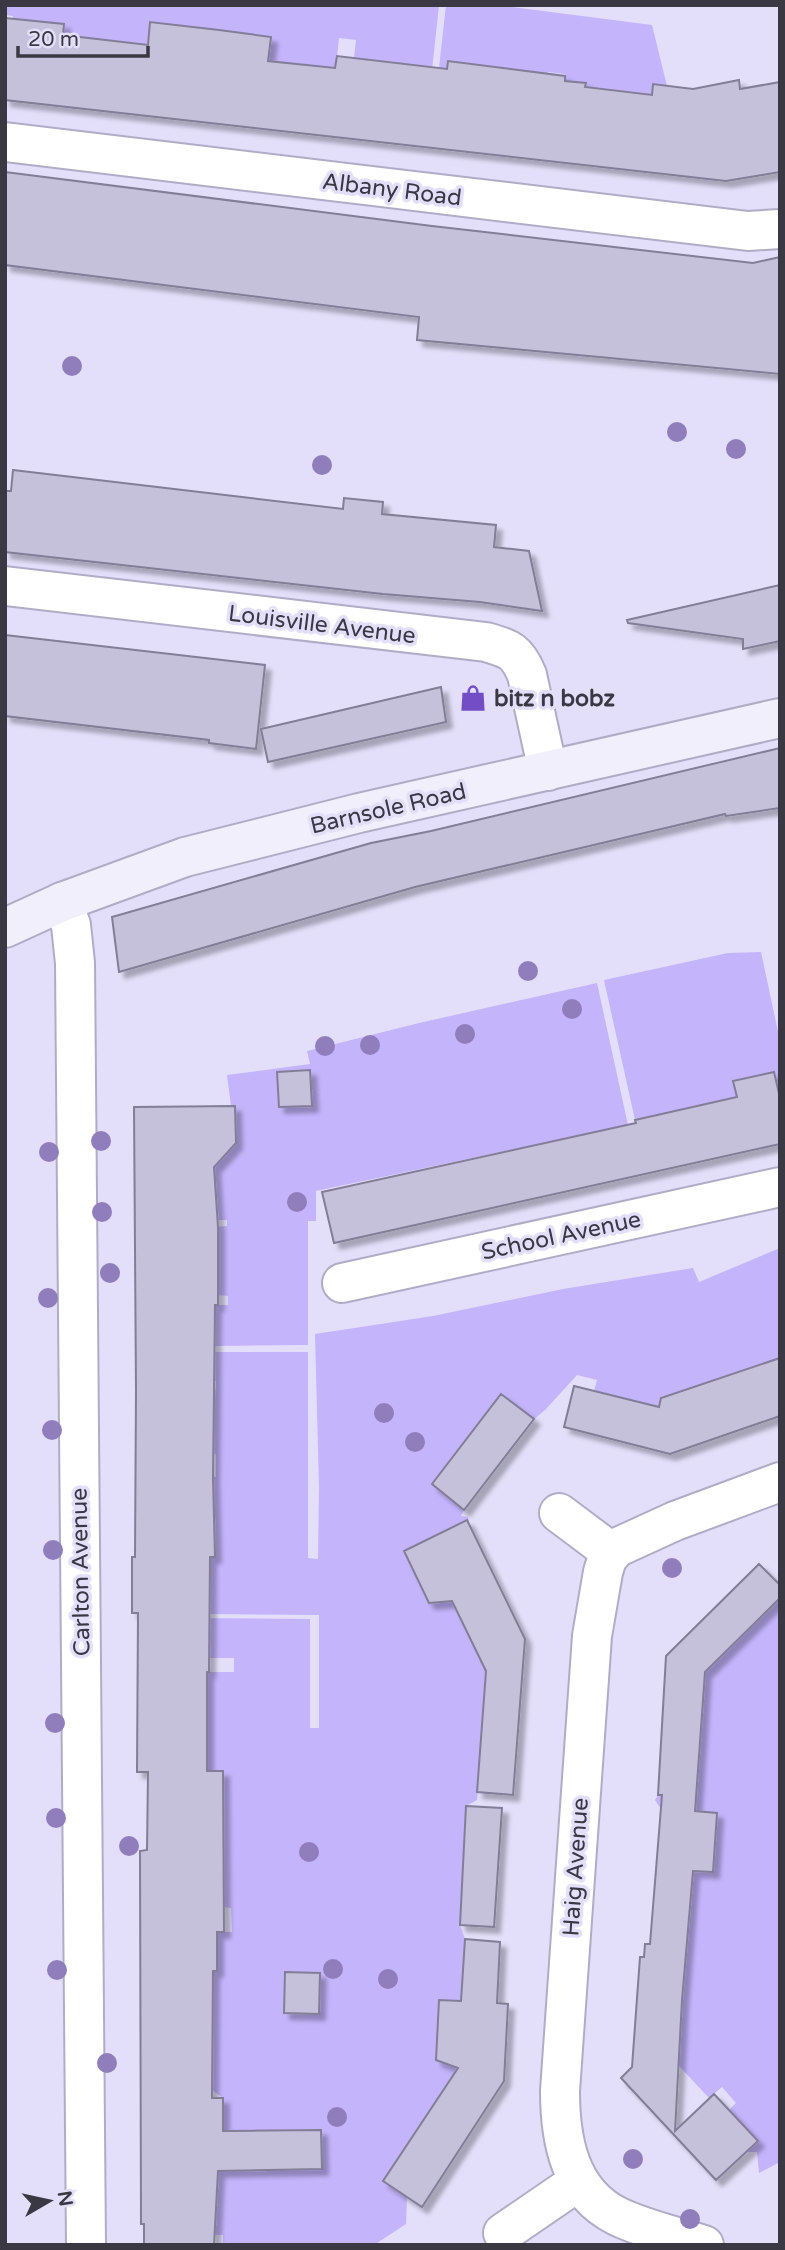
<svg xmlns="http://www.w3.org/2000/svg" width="785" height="2250" font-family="'Varela Round',sans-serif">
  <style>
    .green { fill: #c3b4fc }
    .building { fill: #c5c1db; stroke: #837e97; stroke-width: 2; filter: url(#shadow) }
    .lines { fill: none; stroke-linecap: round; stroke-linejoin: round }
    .street-casing { stroke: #b1acc6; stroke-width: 42 }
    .secondary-casing { stroke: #b1acc6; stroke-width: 42 }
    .street { stroke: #fff; stroke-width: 38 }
    .secondary { stroke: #f1effb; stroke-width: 38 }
    .tree { fill: #907ebc }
    .labels { text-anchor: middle; stroke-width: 7; stroke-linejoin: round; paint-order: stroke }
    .street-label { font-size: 23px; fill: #3a3843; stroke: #e3dffa }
    .poi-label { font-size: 23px; font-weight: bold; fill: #3a3843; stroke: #e3dffa; text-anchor: start }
  </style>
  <defs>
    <filter id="shadow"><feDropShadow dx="6" dy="6" stdDeviation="2" flood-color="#0004"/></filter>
  </defs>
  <rect width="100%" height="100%" fill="#e3dffa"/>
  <path class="green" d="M5,5H439L429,98L422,66L354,58L356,40L339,38L334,87L318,67L283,62L281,81L168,24L150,22L148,45L61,55L64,25L29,20L9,49L13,16L5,15Z
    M446,5H496L652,25L667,86L654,84L649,124L582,116L586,84L565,81V74L548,72L545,96L448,61L445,87L437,86Z
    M761,952L780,1041V1092L773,1072L733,1081L737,1097L635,1120L604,980L728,953Z
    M597,983L628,1125L316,1191V1221H308V1345L215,1346V1305H228V1296L218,1295L215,1227L227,1226V1220H192V1185L236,1143L235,1112L231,1106L227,1075L310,1064L307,1051L419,1023Z
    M780,1248V1358L684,1401L662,1396L659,1407L594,1391L597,1380L577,1375L545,1410L534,1419L501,1394L432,1484L464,1510L461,1516L468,1517L470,1526L449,1529L404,1551L429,1603L452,1601L488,1667L477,1800L466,1806L460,1925L465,1939L461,2001H439L436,2060L460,2069L384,2181L407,2197L406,2224L374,2245H223V2235L144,2234L143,2229L216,2230L215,2225L204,2214L223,2098L212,2090L195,1971H217V1932H232L231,1908L223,1907V1772H207V1729L187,1672H234V1658H206L187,1618L310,1619V1728H319V1615L210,1614V1557L194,1478L216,1477V1454H194V1400H215L216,1381H194V1352H308V1558L318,1559L319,1486L315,1334L433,1316L563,1289L693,1268L699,1282Z
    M780,1598V2162L759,2173L757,2152H746L742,2147L753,2136L729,2110L736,2103L722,2087L709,2098L680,2067L656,2064L679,2055L686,1947L652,1928L689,1930L693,1871L713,1872L717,1814L661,1809L655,1800L658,1795L696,1797L704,1688L703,1675Z"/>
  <path class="building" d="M5,18L64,24L63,35L148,45L150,22L219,30L271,37L268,61L335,68L337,56L447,69L448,61L565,76V81L586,83L585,87L652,95L653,84L693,89L739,80L740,89L780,82V172L726,181L5,100Z
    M5,172L432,226L753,263L780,257V374L417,340L419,317L5,265Z
    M13,470L343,509L344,498L383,502L382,514L496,525L494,547L529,551L542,611L480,602L383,594L5,552V491H11Z
    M780,585V641L743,649V639L628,623L627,620Z
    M5,635L265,665L256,749L209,743V740L5,716Z
    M441,687L446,722L268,762L261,729Z
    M780,748V808L726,816L725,814L415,887L119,972L112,917L371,843L431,831Z
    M310,1070L312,1106L279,1107L277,1072Z
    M774,1072L780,1098V1144L334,1243L322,1192L636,1123L635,1120L737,1097L733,1081Z
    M235,1106L236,1143L214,1167L218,1227V1305H215L213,1478L215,1557H210L209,1672H207V1771H223L224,1932H217V1971H213L212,2098H223V2131L321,2130L322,2169L218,2171L214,2245H144V2224H141L140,1851L147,1850L148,1772H137L138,1613H132V1557H135L136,1391L134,1107Z
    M780,1358V1416L670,1454L564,1427L574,1386L659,1407L661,1398Z
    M501,1394L534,1419L464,1510L432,1484Z
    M467,1520L525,1639L513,1795L477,1792L486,1671L452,1601L429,1603L404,1551Z
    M759,1564L780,1585V1598L705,1672L700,1742L695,1811L717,1813L713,1872L693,1871L682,2000L675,2131L714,2094L758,2141L716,2180L621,2078L632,2067L640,1957H644L645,1944H650L662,1795H658L666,1656Z
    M466,1806L502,1808L494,1927L460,1925Z
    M465,1939L500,1942L497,2003L508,2004L504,2081L422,2207L383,2181L458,2068L436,2060L439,2000L461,2001Z
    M285,1972L320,1973L319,2014L284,2013Z"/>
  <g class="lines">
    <defs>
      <path id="street" d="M5,142C253,170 500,203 748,231L780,229
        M5,586L486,642C510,649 517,651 527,675L548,771
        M62,902L71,925L75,963L86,2245
        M342,1283L780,1187
        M559,1513L611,1552
        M503,2233L579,2181
        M704,2245C676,2236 643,2229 617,2216C569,2192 560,2139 560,2091L592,1636L603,1572L607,1559L616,1548L675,1521L780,1482"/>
      <path id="secondary" d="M5,928L62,902L185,857L359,813L780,718"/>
    </defs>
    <use href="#street" class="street-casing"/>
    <use href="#secondary" class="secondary-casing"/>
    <use href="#street" class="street"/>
    <use href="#secondary" class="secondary"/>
  </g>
  <g class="tree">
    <circle cx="72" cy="366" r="10"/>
    <circle cx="677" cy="432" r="10"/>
    <circle cx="736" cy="449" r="10"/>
    <circle cx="322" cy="465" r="10"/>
    <circle cx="528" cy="971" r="10"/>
    <circle cx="572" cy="1009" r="10"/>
    <circle cx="465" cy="1034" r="10"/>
    <circle cx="370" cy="1045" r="10"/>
    <circle cx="325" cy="1046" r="10"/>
    <circle cx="101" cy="1141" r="10"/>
    <circle cx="49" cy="1152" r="10"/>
    <circle cx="297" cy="1202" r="10"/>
    <circle cx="102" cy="1212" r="10"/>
    <circle cx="110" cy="1273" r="10"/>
    <circle cx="48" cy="1298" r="10"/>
    <circle cx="384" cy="1413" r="10"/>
    <circle cx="52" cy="1430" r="10"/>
    <circle cx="415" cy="1442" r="10"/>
    <circle cx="53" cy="1550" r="10"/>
    <circle cx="672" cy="1568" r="10"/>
    <circle cx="55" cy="1723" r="10"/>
    <circle cx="56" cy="1818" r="10"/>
    <circle cx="129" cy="1846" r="10"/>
    <circle cx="309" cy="1852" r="10"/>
    <circle cx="333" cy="1969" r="10"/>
    <circle cx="57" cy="1970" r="10"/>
    <circle cx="388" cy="1979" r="10"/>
    <circle cx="107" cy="2063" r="10"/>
    <circle cx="337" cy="2117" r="10"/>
    <circle cx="633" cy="2159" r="10"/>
    <circle cx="690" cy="2219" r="10"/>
  </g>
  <defs>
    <symbol id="shop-bare" viewBox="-9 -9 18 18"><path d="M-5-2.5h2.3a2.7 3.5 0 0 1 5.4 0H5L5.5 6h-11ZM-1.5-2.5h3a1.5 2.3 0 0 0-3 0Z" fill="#724dc6" stroke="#e3dffa" stroke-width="2.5" paint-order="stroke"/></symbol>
  </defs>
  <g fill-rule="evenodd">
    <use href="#shop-bare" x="454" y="679" width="38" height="38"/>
  </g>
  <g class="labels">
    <g class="street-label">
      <text transform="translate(392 189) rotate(7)" y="8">Albany Road</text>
      <text transform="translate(322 624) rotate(7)" y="8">Louisville Avenue</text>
      <text transform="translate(388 808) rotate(-13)" y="8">Barnsole Road</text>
      <text transform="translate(561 1235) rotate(-12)" y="8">School Avenue</text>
      <text transform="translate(80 1572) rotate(-91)" y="8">Carlton Avenue</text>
      <text transform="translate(575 1867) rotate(-86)" y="8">Haig Avenue</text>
    </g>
    <g class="poi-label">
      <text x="494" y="706">bitz n bobz</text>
    </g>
  </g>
  <rect width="785" height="2250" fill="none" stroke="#3a3843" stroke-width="14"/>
  <g transform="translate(49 2201) rotate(81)" stroke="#e3dffa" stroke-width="5" paint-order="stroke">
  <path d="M0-5L12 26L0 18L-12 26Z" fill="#3a3843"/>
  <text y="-10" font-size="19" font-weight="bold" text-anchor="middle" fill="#3a3843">N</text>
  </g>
  <path d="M18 46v10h130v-10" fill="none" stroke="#3a3843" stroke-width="3.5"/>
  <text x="28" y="46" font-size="21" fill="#3a3843" stroke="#e3dffa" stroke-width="5" paint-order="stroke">20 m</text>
</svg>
